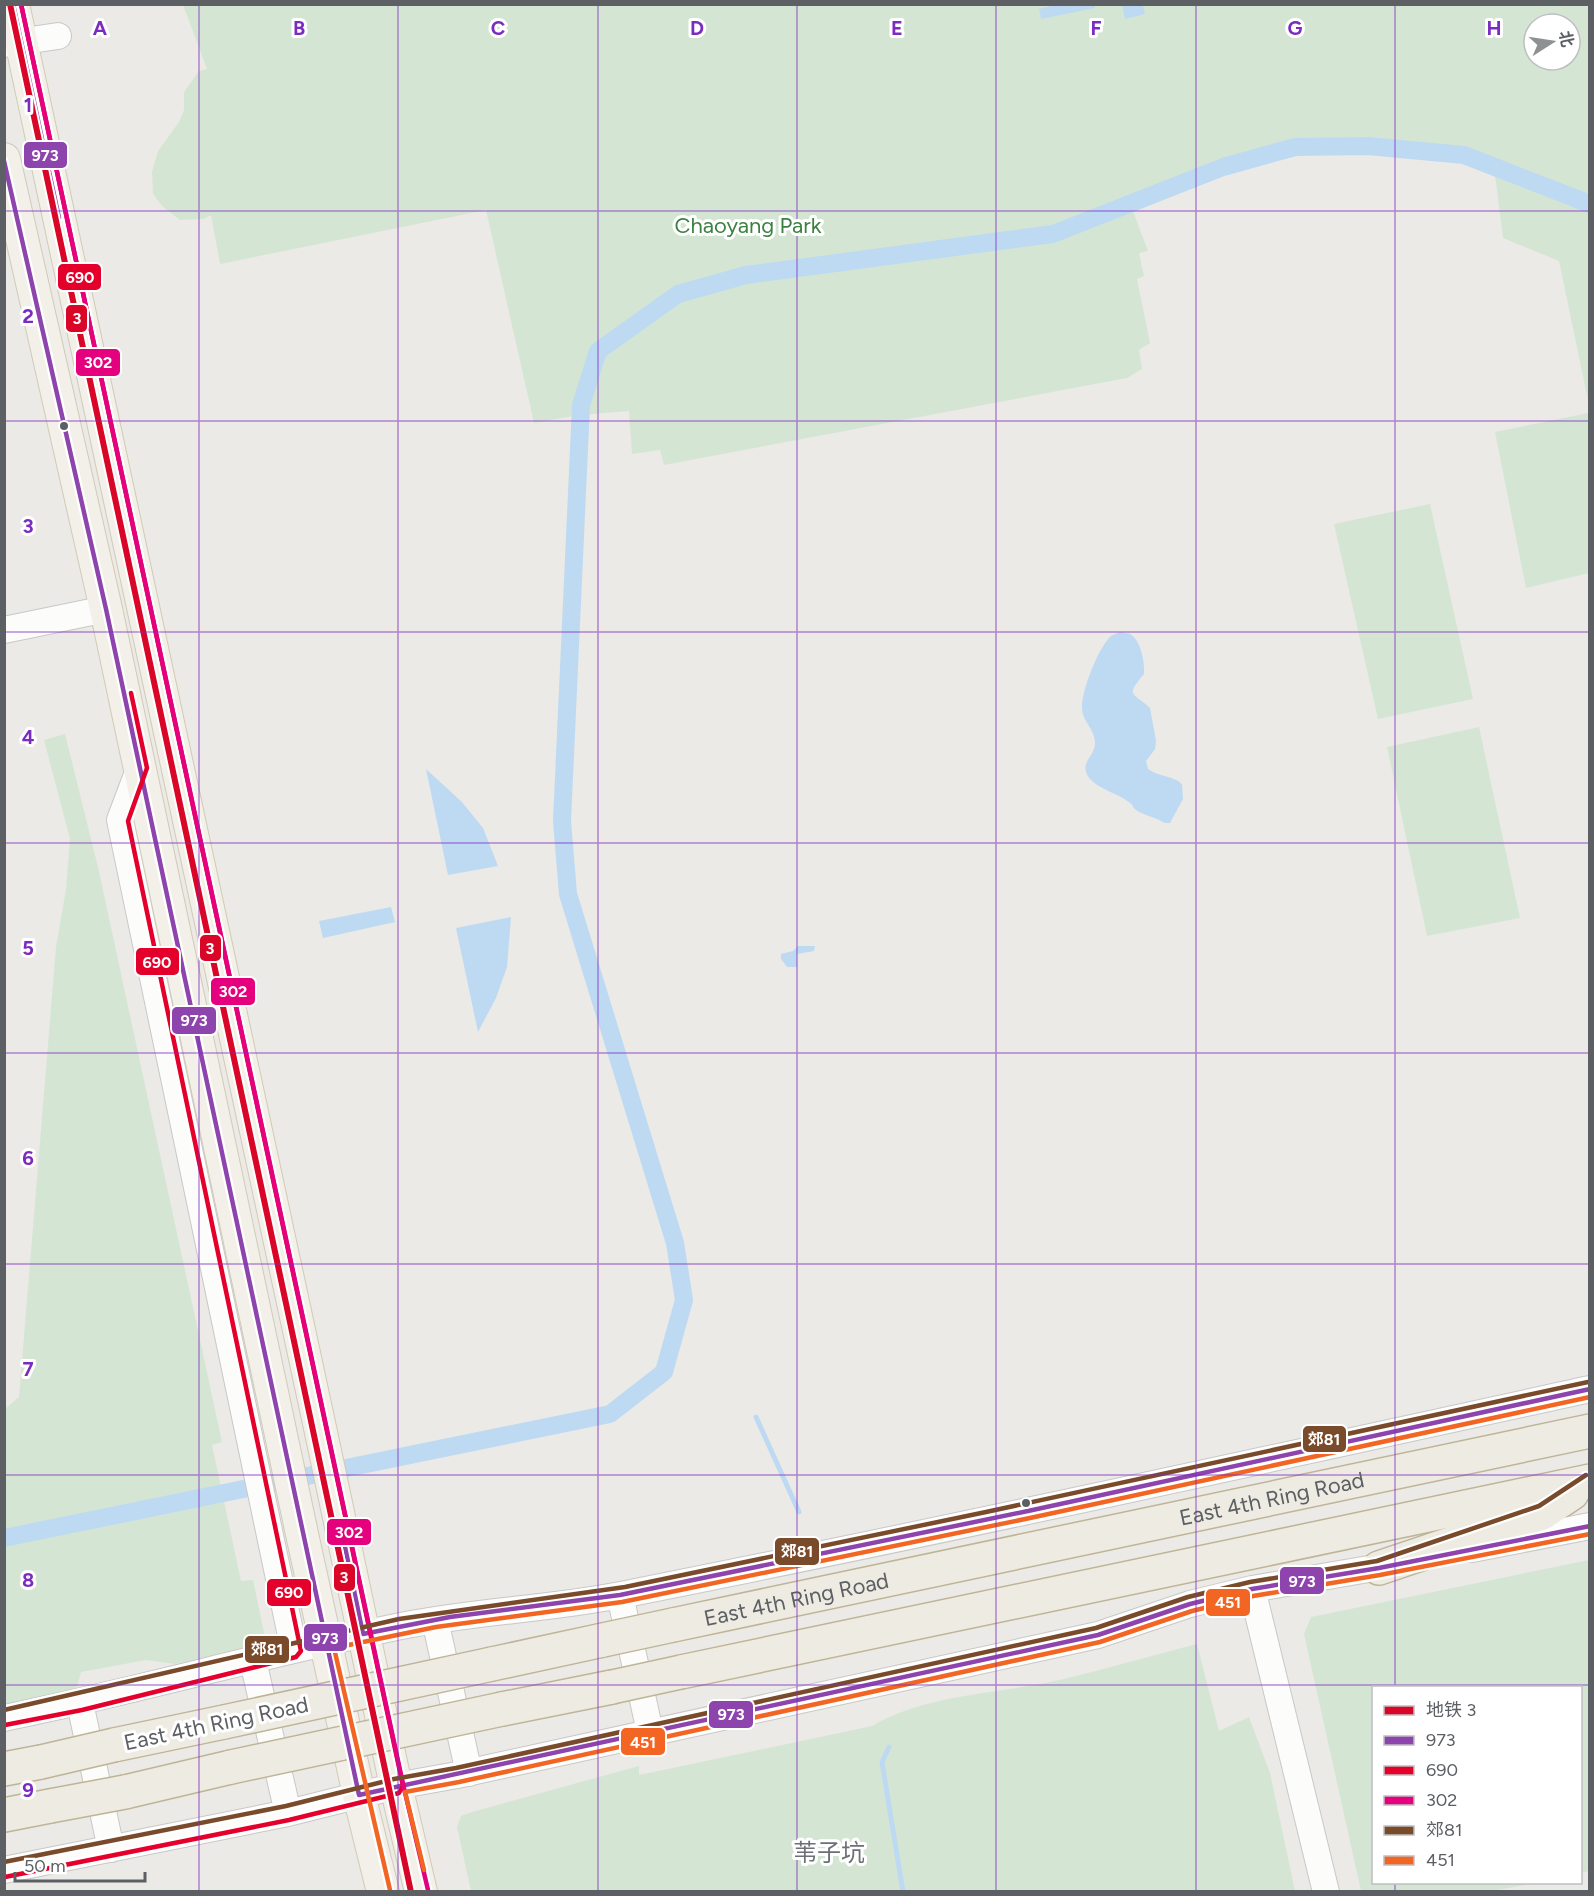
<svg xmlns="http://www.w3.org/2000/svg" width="1594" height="1896" font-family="Figtree,'Noto Sans SC',sans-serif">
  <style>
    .green { fill: #d4e6d3; fill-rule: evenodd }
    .water { fill: #bedaf2 }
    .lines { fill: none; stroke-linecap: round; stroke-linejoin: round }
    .stream { stroke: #bedaf2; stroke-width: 5 }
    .canal { stroke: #bedaf2; stroke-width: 18 }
    .minor-casing { stroke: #c8c8c8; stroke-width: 28 }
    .major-casing { stroke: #d1cab6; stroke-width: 34 }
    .highway-casing { stroke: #bfb497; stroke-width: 36 }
    .minor { stroke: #fcfcfb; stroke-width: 26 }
    .major { stroke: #f2f0e8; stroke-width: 32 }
    .highway { stroke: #eeebe2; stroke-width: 33 }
    .highway-bridge-casing { stroke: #bfb497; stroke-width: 36; stroke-linecap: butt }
    .highway-bridge { stroke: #eeebe2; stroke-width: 33 }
    .bus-1-casing { stroke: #fff; stroke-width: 9 }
    .bus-2-casing { stroke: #fff; stroke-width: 9 }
    .bus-3-casing { stroke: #fff; stroke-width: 9 }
    .bus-4-casing { stroke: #fff; stroke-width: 9 }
    .bus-5-casing { stroke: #fff; stroke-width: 9 }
    .bus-1 { stroke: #8e44ad; stroke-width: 4.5 }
    .bus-2 { stroke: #e4002b; stroke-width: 4.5 }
    .bus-3 { stroke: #e5007d; stroke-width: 4.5 }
    .bus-4 { stroke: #7a4b2a; stroke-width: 4.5 }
    .bus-5 { stroke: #f26522; stroke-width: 4.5 }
    .metro-1-casing { stroke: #fff; stroke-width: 10 }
    .metro-1 { stroke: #d90627; stroke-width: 6 }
    .grid { fill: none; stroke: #7b2cbf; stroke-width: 1.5; stroke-opacity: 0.55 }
    .bus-dot { fill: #5c5f63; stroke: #fff; stroke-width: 2 }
    .labels { text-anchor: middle; stroke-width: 6; stroke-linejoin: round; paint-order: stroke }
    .park-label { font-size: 22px; fill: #3d8142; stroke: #fff }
    .street-label { font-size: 22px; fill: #5c5f63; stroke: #fff }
    .neighbourhood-label { font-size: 24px; fill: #6d7175; stroke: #fff }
    .grid-label { font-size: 20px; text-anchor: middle; font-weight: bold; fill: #7b2cbf; stroke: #fff; stroke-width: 6; stroke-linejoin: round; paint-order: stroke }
    .line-badge { stroke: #fff; stroke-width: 2 }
    .badge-label { font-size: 16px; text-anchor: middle; font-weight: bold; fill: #fff }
  </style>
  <rect width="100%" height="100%" fill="#ebeae6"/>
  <path class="green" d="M183,5H1589V405L1559,261L1503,238L1494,167L1464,155L1368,146L1295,147L1223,167L1130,203L1148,251L1139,253L1144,276L1137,279L1150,343L1139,350L1142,369L1127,378L664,465L660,450L632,454L629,411L580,415L534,423L486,210L220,264L211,215L203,219L180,220L162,206L153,194L152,172L158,151L179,122L184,110V92L199,71L207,69ZM1534,24H1570V60H1534Z
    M1588,413L1589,573L1526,588L1495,432Z
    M1430,504L1473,699L1378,719L1334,524Z
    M1479,727L1520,918L1427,936L1387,747Z
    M65,734L98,867L222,1442L212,1445L241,1581L253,1580L265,1637L261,1645L175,1664L146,1660L81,1672L77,1687L61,1695L5,1705V1409L19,1397L56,947L66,889L70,839L44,740Z
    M1589,1560V1871L1581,1873L1580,1688H1374V1882L1535,1883L1492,1891H1361L1304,1634L1311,1617Z
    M1197,1644L1219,1731L1249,1717L1270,1773L1295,1891H471L457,1827L461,1816L472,1812L639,1766V1775L872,1726C921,1697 986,1694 1041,1684C1093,1673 1145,1657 1197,1644Z"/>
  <path class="water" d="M1059,4L1094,5L1095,8L1041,19L1039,9Z
    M1122,5H1143L1145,14L1125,19Z
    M1120,632C1123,633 1127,633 1130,634C1141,640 1145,663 1144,674C1124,698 1134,692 1150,708L1156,741L1155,749L1146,761L1148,769C1159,777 1172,775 1182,784L1183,799L1170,823H1165C1155,817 1143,815 1136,810C1131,806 1135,807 1130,803C1118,793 1100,790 1090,779C1077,762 1096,757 1095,742C1094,728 1082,721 1082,708C1081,692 1099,646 1111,636C1114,634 1117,634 1120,632Z
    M426,769L462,802L483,828L498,866L448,875Z
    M391,907L395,922L323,938L319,921Z
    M511,917L507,967L496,998L478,1032L456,928Z
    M798,946H815L814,951L797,954V967H787L781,959V954L793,951Z"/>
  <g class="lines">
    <path class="stream" d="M756,1417L799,1512
      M889,1747L882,1762L903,1892"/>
    <path class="canal" d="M4,1538L610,1414L664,1372L684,1300L675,1243L568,894L562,821L581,405L598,351L678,294L746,275L1053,234L1223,167L1295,147L1368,146L1464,155L1590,204"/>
    <defs>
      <path id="minor" d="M4,44L58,36
        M4,630L106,609
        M140,767L120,820L294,1650
        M1472,1549L1590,1526
        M1252,1589L1326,1892
        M620,1595L650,1732
        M435,1620L469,1773
        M253,1661L288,1813
        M80,1703L111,1849
        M4,1718C137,1691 268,1653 401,1626C475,1611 552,1609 626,1594C948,1530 1269,1459 1590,1389
        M4,1870L288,1813L396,1786L457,1775L1098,1635L1190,1604L1252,1589L1398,1564"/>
      <path id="major" d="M13,4L319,1423L396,1786L421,1892
        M4,159L106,609L302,1534L359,1795L383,1892"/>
      <g id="highway">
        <path d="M1379,1568L1542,1513L1572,1493"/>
        <path id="s1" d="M673,1625L1590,1431"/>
        <path d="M492,1664L603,1640"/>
        <path d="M681,1672L1590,1481"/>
        <path d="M502,1709L612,1687"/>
        <path d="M114,1745L224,1722"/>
        <path d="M4,1769L41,1762"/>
        <path d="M125,1792L231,1767"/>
        <path d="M4,1815L50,1806"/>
      </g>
    </defs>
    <use href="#minor" class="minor-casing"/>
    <use href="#major" class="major-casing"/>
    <use href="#highway" class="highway-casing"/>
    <use href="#minor" class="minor"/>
    <use href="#major" class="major"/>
    <use href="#highway" class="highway"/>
    <defs>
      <path id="highway-bridge" d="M603,1640L673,1625
        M612,1687L681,1672
        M224,1722L492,1664
        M41,1762L114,1745
        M231,1767L502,1709
        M50,1806L125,1792"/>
    </defs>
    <use href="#highway-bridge" class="highway-bridge-casing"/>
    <use href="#highway-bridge" class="highway-bridge"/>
    <defs>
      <path id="bus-1" d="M13,4L59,218
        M4,161L106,609L359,1795L1098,1635L1190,1604L1252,1589L1379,1568L1590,1526
        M345,1547L363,1634L450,1617L620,1595L1028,1511L1590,1389"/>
      <path id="bus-2" d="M5,1725L82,1710L296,1657L301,1651L128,821L147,768L131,693
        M5,1877L289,1820L399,1793L403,1786L21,4"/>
      <path id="bus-3" d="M21,4L403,1784L428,1890"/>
      <path id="bus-4" d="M4,1710L399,1619L625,1587L986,1512L1588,1382
        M4,1862L286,1806L394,1779L456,1768L1096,1628L1188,1597L1250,1582L1377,1561L1539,1506L1586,1475"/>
      <path id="bus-5" d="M424,1870L405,1792L459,1782L1100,1642L1192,1611L1253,1596L1380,1575L1590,1534
        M390,1890L334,1648L436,1627L622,1602L1030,1518L1590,1397"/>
    </defs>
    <use href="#bus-1" class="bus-1-casing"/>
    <use href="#bus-2" class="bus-2-casing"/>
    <use href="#bus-3" class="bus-3-casing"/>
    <use href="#bus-4" class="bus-4-casing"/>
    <use href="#bus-5" class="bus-5-casing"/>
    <use href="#bus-1" class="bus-1"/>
    <use href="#bus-2" class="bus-2"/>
    <use href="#bus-3" class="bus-3"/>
    <use href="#bus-4" class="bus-4"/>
    <use href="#bus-5" class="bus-5"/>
    <defs>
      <path id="metro-1" d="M10,4L411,1892"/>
    </defs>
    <use href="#metro-1" class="metro-1-casing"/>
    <use href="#metro-1" class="metro-1"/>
  </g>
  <path class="grid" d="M199,4V1892M398,4V1892M598,4V1892M797,4V1892M996,4V1892M1196,4V1892M1395,4V1688M4,211H1590M4,421H1590M4,632H1590M4,843H1590M4,1053H1590M4,1264H1590M4,1475H1590M4,1685H1590M1395,1882V1892"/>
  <g class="bus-dot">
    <circle cx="64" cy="426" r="5"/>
    <circle cx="1026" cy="1503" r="5"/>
  </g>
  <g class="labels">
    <g class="park-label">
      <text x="748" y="233">Chaoyang Park</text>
    </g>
    <g class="street-label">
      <text dy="8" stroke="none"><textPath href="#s1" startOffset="612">East 4th Ring Road</textPath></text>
      <text dy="8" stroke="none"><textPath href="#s1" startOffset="126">East 4th Ring Road</textPath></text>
      <text transform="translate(216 1723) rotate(-12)" y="8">East 4th Ring Road</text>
    </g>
    <g class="neighbourhood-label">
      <text x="829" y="1861">苇子坑</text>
    </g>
  </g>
  <g class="grid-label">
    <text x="100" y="35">A</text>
    <text x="299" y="35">B</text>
    <text x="498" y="35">C</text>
    <text x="697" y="35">D</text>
    <text x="897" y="35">E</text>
    <text x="1096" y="35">F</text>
    <text x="1295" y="35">G</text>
    <text x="1494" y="35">H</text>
    <text x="28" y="112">1</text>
    <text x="28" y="323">2</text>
    <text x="28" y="533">3</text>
    <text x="28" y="744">4</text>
    <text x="28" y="955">5</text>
    <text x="28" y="1165">6</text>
    <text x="28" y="1376">7</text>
    <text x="28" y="1587">8</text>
    <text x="28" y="1797">9</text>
  </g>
  <g class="line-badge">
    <rect x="23" y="141" width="45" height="28" rx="6" fill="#8e44ad"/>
    <rect x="57" y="263" width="45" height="28" rx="6" fill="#e4002b"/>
    <rect x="65" y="304" width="23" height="29" rx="6" fill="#d90627"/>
    <rect x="75" y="348" width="46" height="29" rx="6" fill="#e5007d"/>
    <rect x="199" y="934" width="23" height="28" rx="6" fill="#d90627"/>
    <rect x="135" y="947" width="45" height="29" rx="6" fill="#e4002b"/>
    <rect x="210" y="977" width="46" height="29" rx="6" fill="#e5007d"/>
    <rect x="171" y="1006" width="46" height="29" rx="6" fill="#8e44ad"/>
    <rect x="1302" y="1425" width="45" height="28" rx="6" fill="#7a4b2a"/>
    <rect x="326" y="1518" width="46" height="28" rx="6" fill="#e5007d"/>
    <rect x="774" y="1537" width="46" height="29" rx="6" fill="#7a4b2a"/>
    <rect x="333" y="1563" width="23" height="29" rx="6" fill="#d90627"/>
    <rect x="1279" y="1566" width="46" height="29" rx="6" fill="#8e44ad"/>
    <rect x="266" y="1578" width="46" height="29" rx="6" fill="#e4002b"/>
    <rect x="1205" y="1588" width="46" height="29" rx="6" fill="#f26522"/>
    <rect x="303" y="1623" width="45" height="29" rx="6" fill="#8e44ad"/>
    <rect x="244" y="1635" width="46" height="29" rx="6" fill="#7a4b2a"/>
    <rect x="708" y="1700" width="46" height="29" rx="6" fill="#8e44ad"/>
    <rect x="620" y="1727" width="46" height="29" rx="6" fill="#f26522"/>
  </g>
  <g class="badge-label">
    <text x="45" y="161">973</text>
    <text x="80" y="283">690</text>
    <text x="77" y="324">3</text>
    <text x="98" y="368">302</text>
    <text x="210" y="954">3</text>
    <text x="157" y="968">690</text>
    <text x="233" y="997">302</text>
    <text x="194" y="1026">973</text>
    <text x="1324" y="1445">郊81</text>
    <text x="349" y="1538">302</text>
    <text x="797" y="1557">郊81</text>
    <text x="344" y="1583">3</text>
    <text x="1302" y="1587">973</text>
    <text x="289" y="1598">690</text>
    <text x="1228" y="1608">451</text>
    <text x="325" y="1644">973</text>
    <text x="267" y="1655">郊81</text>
    <text x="731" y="1720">973</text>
    <text x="643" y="1748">451</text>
  </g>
  <rect width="1594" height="1896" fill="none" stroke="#5c5f63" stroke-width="12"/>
  <rect x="1372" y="1686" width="210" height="198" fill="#ffffff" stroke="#bebfc1" stroke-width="1.5"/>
  <rect x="1384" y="1706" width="30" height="9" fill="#d90627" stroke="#bebfc1" stroke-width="1.5"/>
  <text x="1426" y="1716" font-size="18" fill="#5c5f63">地铁 3</text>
  <rect x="1384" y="1736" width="30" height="9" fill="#8e44ad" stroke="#bebfc1" stroke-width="1.5"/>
  <text x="1426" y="1746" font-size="18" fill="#5c5f63">973</text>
  <rect x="1384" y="1766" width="30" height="9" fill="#e4002b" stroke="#bebfc1" stroke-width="1.5"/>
  <text x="1426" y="1776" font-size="18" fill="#5c5f63">690</text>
  <rect x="1384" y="1796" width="30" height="9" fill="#e5007d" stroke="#bebfc1" stroke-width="1.5"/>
  <text x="1426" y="1806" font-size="18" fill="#5c5f63">302</text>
  <rect x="1384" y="1826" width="30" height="9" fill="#7a4b2a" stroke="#bebfc1" stroke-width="1.5"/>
  <text x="1426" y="1836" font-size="18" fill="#5c5f63">郊81</text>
  <rect x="1384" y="1856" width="30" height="9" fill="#f26522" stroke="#bebfc1" stroke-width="1.5"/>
  <text x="1426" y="1866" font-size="18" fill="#5c5f63">451</text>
  <g transform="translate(1552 42) rotate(78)"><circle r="28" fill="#ffffff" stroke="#bebfc1" stroke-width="1.5"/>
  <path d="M0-4.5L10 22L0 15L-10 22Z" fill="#8e9091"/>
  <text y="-9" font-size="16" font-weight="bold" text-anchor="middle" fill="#5c5f63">北</text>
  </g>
  <path d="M15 1872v9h130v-9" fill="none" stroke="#5c5f63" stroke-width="3"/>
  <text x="24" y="1872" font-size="18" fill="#5c5f63" stroke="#ffffff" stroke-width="4.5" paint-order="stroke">50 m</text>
</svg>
